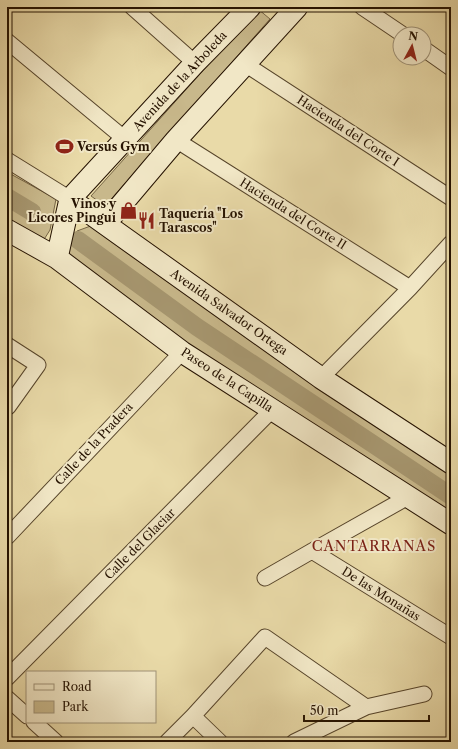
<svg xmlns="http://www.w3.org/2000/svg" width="458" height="749" font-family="'Libre Caslon Text',serif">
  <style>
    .green { fill: #c8b88b; stroke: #766546 }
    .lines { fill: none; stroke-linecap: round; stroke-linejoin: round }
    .canal { stroke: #a6966f; stroke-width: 18 }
    .street-casing { stroke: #56442a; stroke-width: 17 }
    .secondary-casing { stroke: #251200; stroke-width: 23 }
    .street { stroke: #f1e7c6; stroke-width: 15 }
    .secondary { stroke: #f1e7c6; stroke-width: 21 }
    .labels { text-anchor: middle; stroke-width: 4; stroke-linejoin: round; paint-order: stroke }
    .street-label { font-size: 12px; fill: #251200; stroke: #f1e7c6 }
    .poi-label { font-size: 12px; font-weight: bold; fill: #251200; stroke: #f1e7c6; text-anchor: start }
    .quarter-label { font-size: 14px; letter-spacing: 1px; fill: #7a1f14; stroke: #f1e7c6 }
  </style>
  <rect width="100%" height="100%" fill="#e9daa8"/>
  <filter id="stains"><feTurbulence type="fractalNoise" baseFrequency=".005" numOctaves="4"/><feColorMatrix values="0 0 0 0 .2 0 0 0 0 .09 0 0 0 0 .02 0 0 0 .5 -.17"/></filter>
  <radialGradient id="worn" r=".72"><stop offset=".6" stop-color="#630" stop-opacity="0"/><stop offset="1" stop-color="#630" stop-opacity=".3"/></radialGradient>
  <path class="green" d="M258,9L270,19L105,206L91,196Z
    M7,172L56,199L50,230L43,241L7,228Z
    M96,224L451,460V512L287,412L71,263L67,243L77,231Z"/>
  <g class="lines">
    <path class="canal" d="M7,197L32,212
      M78,240L197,327L451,496"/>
    <defs>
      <path id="street" d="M132,7L195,63
        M362,7L402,34
        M7,41L125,139
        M424,49L451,68
        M245,64L451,198
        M176,140L410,288
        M7,160L70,199
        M7,345L38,365L8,407L7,406
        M321,378L410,288L451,243
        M7,537L182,352
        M312,551L451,637
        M265,578L312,551L408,497
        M7,678L272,410
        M7,698L27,716
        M193,716L220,742
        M34,722L56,742
        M167,742L193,716L265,637L366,707
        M294,742L366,707L424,694"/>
      <path id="secondary" d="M70,199L321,378L451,463
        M105,224L176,140L297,7
        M7,230L57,258L182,352L451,524
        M57,258L70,199L195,63L250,7"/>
    </defs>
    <use href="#street" class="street-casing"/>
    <use href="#secondary" class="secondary-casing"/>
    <use href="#street" class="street"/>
    <use href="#secondary" class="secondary"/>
  </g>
  <defs>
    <symbol id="stadium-bare" viewBox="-9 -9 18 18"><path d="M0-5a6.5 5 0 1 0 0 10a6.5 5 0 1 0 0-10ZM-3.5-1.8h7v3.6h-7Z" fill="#8f2418" stroke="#f1e7c6" stroke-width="2.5" paint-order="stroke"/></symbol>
    <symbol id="shop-bare" viewBox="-9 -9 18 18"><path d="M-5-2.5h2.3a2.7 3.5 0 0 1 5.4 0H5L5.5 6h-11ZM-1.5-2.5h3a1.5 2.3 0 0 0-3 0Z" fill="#8f2418" stroke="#f1e7c6" stroke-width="2.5" paint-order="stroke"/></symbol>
    <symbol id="restaurant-bare" viewBox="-9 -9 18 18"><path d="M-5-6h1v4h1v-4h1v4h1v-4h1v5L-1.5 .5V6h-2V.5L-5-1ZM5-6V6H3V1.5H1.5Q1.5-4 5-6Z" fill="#8f2418" stroke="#f1e7c6" stroke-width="2.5" paint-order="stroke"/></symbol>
  </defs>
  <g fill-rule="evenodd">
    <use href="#stadium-bare" x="52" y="134" width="25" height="25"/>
    <use href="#shop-bare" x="116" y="198" width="25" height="25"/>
    <use href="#restaurant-bare" x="134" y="208" width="25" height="25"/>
  </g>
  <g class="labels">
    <g class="street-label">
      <text transform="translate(180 81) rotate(-47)" y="4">Avenida de la Arboleda</text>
      <text transform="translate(348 131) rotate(33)" y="4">Hacienda del Corte I</text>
      <text transform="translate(293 214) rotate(32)" y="4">Hacienda del Corte II</text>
      <text transform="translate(229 312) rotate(35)" y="4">Avenida Salvador Ortega</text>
      <text transform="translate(227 380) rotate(33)" y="4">Paseo de la Capilla</text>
      <text transform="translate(94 444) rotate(-47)" y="4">Calle de la Pradera</text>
      <text transform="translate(140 544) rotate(-45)" y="4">Calle del Glaciar</text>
      <text transform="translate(381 594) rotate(32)" y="4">De las Monañas</text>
    </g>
    <g class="poi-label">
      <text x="77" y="151">Versus Gym</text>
      <text x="116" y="208" text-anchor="end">Vinos y<tspan x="116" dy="14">Licores Pingui</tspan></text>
      <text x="159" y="218">Taquería "Los<tspan x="159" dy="14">Tarascos"</tspan></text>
    </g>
    <g class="quarter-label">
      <text x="374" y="551">CANTARRANAS</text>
    </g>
  </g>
  <rect width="458" height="749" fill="none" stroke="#e9daa8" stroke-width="24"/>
  <rect x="8" y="8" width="442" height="733" fill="none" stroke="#251200" stroke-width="2"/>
  <rect x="12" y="12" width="434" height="725" fill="none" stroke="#251200"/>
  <rect x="26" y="671" width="130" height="52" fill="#f1e7c6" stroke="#9f9277"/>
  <rect x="34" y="684" width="20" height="6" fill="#f1e7c6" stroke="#9f9277"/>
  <text x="62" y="691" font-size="12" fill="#251200">Road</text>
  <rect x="34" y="701" width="20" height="12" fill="#c8b88b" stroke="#9f9277"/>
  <text x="62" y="711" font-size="12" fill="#251200">Park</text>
  <g transform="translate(412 46) rotate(7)"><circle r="19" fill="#f1e7c6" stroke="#9f9277"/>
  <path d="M0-3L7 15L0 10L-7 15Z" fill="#8f2418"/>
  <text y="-6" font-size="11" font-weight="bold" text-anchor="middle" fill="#251200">N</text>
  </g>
  <path d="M304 715v6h125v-6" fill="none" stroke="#251200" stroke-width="2"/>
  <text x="310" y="715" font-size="12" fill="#251200" stroke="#f1e7c6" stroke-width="3" paint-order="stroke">50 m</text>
  <rect width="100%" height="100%" filter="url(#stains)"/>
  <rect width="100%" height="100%" fill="url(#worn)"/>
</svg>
